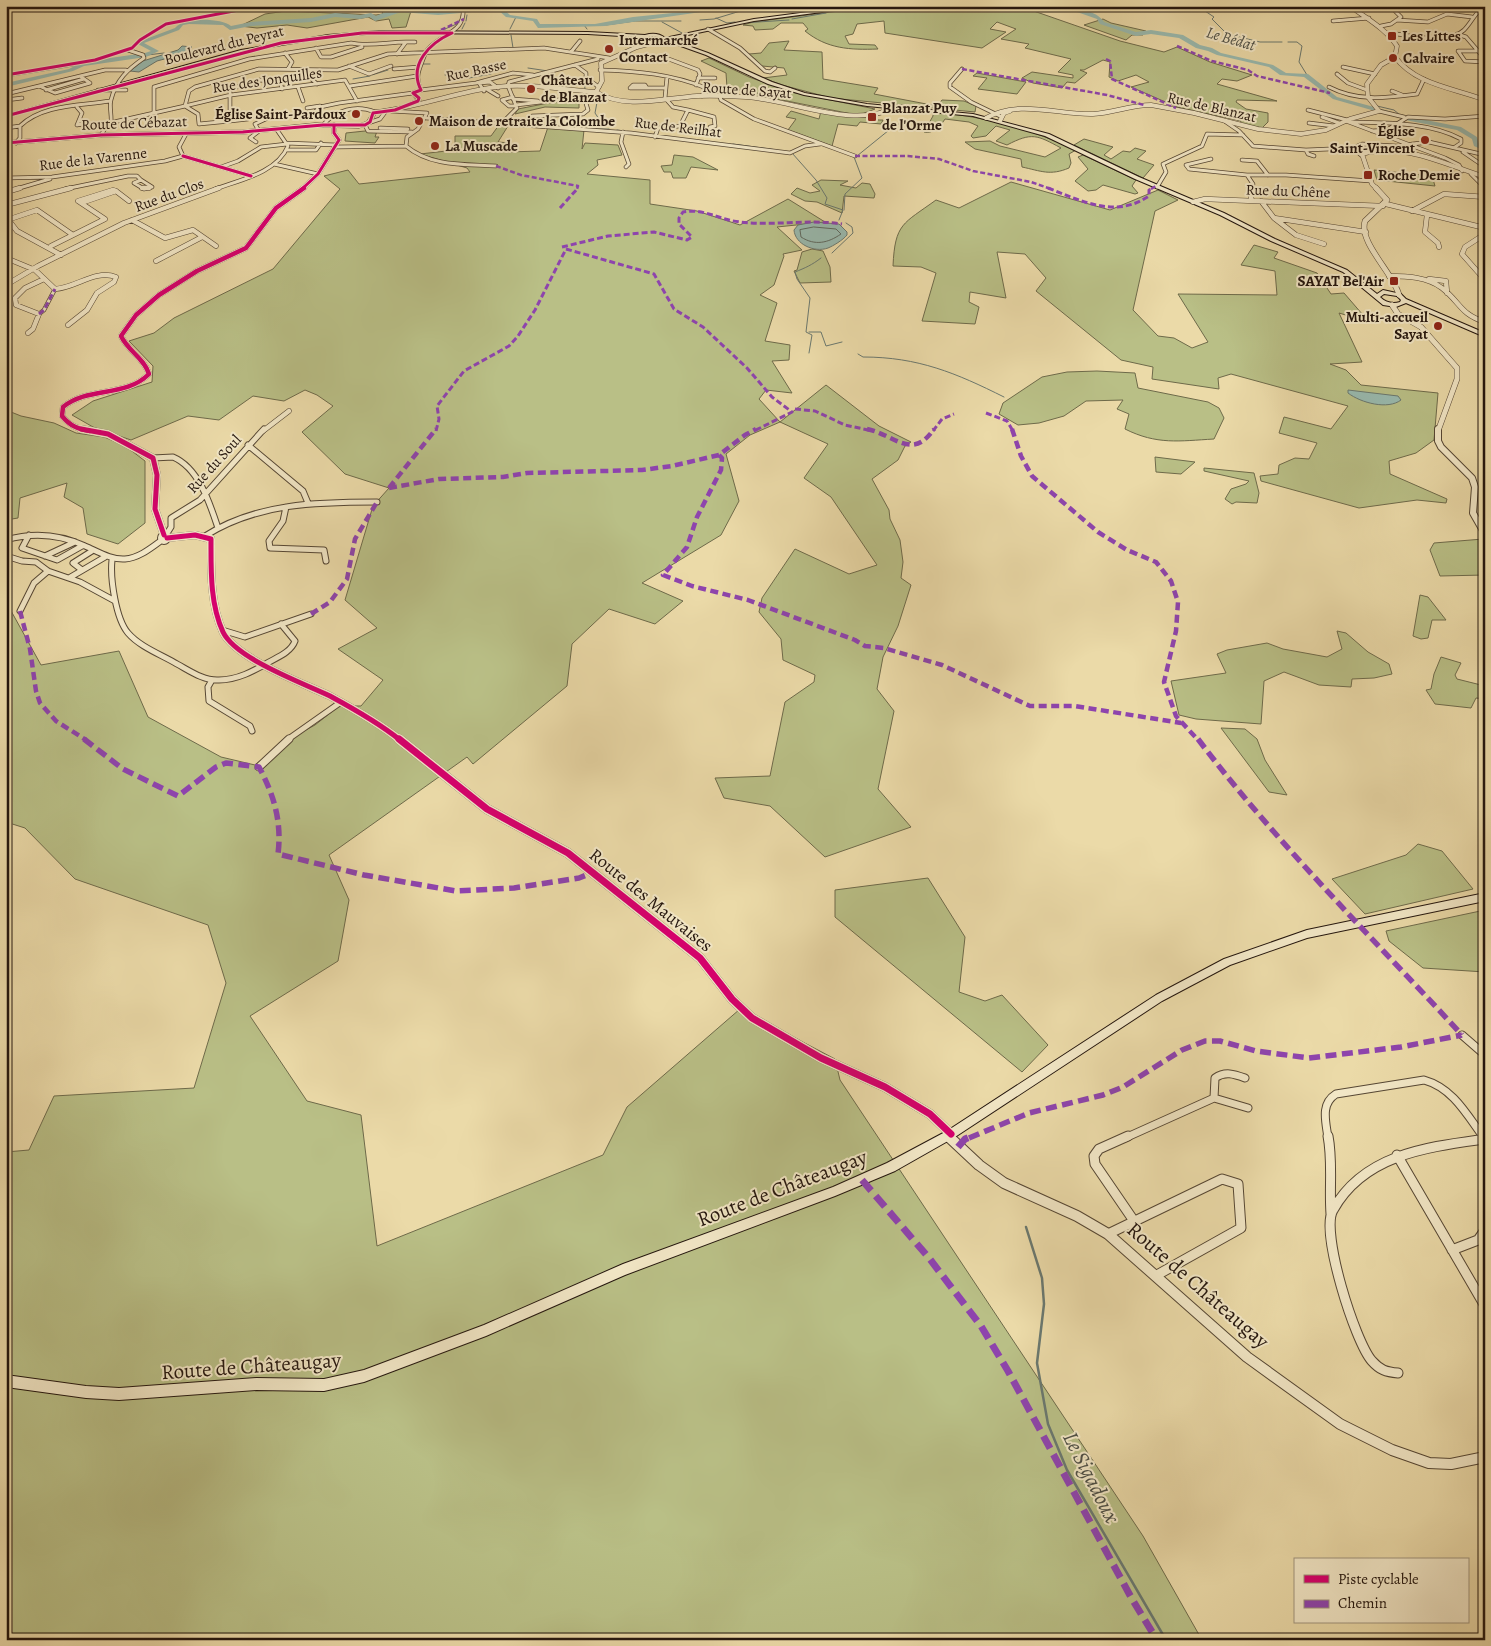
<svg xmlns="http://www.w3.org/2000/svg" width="1491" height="1646" font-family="Alegreya,serif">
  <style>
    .green { fill: #b9bf86; stroke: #6e6a4a }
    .water { fill: #99baaf; stroke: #6a786f }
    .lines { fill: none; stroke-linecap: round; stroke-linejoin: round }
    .shore { stroke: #5e685e; stroke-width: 1 }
    .stream-far1 { stroke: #6a786f; stroke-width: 1 }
    .stream { stroke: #6a786f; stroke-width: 2.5 }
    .river { fill: #99baaf; fill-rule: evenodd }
    .pedestrian-casing { stroke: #564734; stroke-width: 4.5 }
    .minor-far4-casing { stroke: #564734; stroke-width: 4.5 }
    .minor-far3-casing { stroke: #564734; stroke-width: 5.5 }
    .minor-far2-casing { stroke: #564734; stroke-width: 7 }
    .minor-far1-casing { stroke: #564734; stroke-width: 9 }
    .minor-casing { stroke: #564734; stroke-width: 11 }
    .tertiary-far4-casing { stroke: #564734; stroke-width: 5 }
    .tertiary-far3-casing { stroke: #564734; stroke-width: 6 }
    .tertiary-far2-casing { stroke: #564734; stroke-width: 8 }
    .tertiary-far1-casing { stroke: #564734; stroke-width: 10 }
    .tertiary-casing { stroke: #564734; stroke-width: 12 }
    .secondary-casing { stroke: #24160e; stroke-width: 2 }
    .pedestrian { stroke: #f2e7c6; stroke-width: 3 }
    .minor-far4 { stroke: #f2e7c6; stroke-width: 3 }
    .minor-far3 { stroke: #f2e7c6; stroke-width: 4.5 }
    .minor-far2 { stroke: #f2e7c6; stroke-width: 5 }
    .minor-far1 { stroke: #f2e7c6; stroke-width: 7 }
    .minor { stroke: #f2e7c6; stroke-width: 9 }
    .tertiary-far4 { stroke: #f2e7c6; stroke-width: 4 }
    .tertiary-far3 { stroke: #f2e7c6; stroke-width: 5 }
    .tertiary-far2 { stroke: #f2e7c6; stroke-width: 6 }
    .tertiary-far1 { stroke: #f2e7c6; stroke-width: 8 }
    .tertiary { stroke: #f2e7c6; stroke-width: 10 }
    .secondary { fill: #f2e7c6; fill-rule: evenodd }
    .quiet-far4 { stroke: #8e44ad; stroke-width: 2.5; stroke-dasharray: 5 2.5; stroke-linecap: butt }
    .quiet-far3 { stroke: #8e44ad; stroke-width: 3; stroke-dasharray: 6 3; stroke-linecap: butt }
    .quiet-far2 { stroke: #8e44ad; stroke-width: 4.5; stroke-dasharray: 8 4.5; stroke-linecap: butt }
    .quiet-far1 { stroke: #8e44ad; stroke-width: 5.5; stroke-dasharray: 11 5.5; stroke-linecap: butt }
    .quiet { stroke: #8e44ad; stroke-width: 7; stroke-dasharray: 14 7; stroke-linecap: butt }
    .cycleway-far3-casing { stroke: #f2e7c6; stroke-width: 5 }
    .cycleway-far2-casing { stroke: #f2e7c6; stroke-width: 6 }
    .cycleway-far1-casing { stroke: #f2e7c6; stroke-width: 8 }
    .cycleway-casing { stroke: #f2e7c6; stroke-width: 10 }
    .cycleway-far3 { stroke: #d6006c; stroke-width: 3 }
    .cycleway-far2 { stroke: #d6006c; stroke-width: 4.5 }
    .cycleway-far1 { stroke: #d6006c; stroke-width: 5 }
    .cycleway { stroke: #d6006c; stroke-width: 7 }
    .poi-dot { fill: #8f2418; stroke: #f2e7c6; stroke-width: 2 }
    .labels { text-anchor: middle; stroke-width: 4; stroke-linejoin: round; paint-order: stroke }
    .far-poi-label { font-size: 15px; font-weight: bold; fill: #24160e; stroke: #f2e7c6; text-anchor: start }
    .far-street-label { font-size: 15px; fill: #24160e; stroke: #f2e7c6 }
    .far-water-label { font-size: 16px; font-style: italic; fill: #4d4f46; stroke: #f2e7c6 }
    .street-label { font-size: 18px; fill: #24160e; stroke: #f2e7c6 }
    .near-street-label { font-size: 21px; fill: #24160e; stroke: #f2e7c6 }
    .near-water-label { font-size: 22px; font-style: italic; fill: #4d4f46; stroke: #f2e7c6 }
  </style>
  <rect width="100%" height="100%" fill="#ebdaa8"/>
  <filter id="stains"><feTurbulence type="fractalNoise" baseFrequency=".004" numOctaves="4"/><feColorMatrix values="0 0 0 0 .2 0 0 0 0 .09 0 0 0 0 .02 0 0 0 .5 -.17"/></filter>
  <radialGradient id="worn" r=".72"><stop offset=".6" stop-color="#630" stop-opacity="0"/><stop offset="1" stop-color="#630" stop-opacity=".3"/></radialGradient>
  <path class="green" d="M380,6H395L396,10L411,11L406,27L392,28L389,19L376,21L368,17L307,28L287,25L257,28L240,26L265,14L286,11L376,15L383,14Z
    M878,6H1016L1028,9L1120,41L1164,52L1177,47L1210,62L1252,75L1237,81L1222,79L1217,84L1277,101L1237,100L1236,102L1246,109L1268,113V122L1262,128L1240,123L1241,121L1177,107L1131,87L1149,82L1136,75L1118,81L1109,77L1110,62L1103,60L1084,70H1080L1087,73L1075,83L1067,82L1062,88L1033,83L1022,78L1032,72L1073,78V75L1058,72L1071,59L1025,48L1029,44L1001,39L1016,29L997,22L990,29L1006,32L982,48L885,33L884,21L857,24L853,34L845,36L849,44L875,45L878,49C850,50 827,49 805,31L808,29L803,23H781L773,29L755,30L753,26L743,25L753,22Z
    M1103,19L1111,23L1146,31L1143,35H1132L1126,40L1084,25Z
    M789,41L784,50L822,52L823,79L878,88L874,94L937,106L942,100L964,101L976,106L975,112L831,98L782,85L763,78L787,75L784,68L762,66L749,54L761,53L769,43Z
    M709,58L749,77L791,92L875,109L862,114H852L782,100L753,98L758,93L727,88L726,73L701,61Z
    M977,73L1026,82L1017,94L978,89L987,78L973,76Z
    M579,97V108L545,107L515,114L518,109Z
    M791,111L819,119L821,111L860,117H876L878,120H883L881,124L860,122L857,126L838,124L832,146L788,130L796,119L786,117Z
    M933,112C983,116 1031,129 1076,150L1069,154L1071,163L1069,168C1050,176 1041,171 1022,167L1021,159L975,149L965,142L990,141L1000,146L1045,157L1061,148C1037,135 1032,132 1007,145L996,141L1010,130L996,126L986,136L973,138L971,136L978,126L969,122L945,119C940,127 933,134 924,132L933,116Z
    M499,125L508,126L498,142L510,143L508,152L540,151L548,127L584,130L582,149L585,143L618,145L622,155L597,160L598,165L587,174L650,180V204L697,211L740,225L788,199L825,222L777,227L802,250L783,254L784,256L774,285L760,295L777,303L765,341L790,345L789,360L772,361L792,393L766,390L759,399L780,422L826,385L879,426L911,442L905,446L898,460L872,479L889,510L890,519L900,540L903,562L901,578L911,585L898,626L883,657L877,689L894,711L878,789L911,827L825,857L770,806L724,798L715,778L770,776L785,702L814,682L815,675L783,660L781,639L759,612L762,598L795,549L849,574L877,565L831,497L804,478L828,444L780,422L750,435L726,454L739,501L721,535L642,583L683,601L655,624L609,609L572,644L567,686L473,764L467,757L329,855L349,900L338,961L250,1016L307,1101L361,1115L377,1246L603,1155L627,1107L740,1009L835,1059L840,1080L1143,1536L1202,1640H6V1152L29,1150L54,1096L194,1088L226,983L208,925L75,879L25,828L6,822V607L10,609L41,665L119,651L148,717L221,757L255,765L289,739L315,725L339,706H361L383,680L338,649L377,628L345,600L373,506L389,488L345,474L302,432L333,406L317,395L305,390L284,401L253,396L219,420L188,416L131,440L93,427L72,415L93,401L152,382L153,366L129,341L154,333L174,318L273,269L340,189L324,176L348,170L359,184L470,172L467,168L420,154L455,150V136H491Z
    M365,131H377L375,137H379L375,143L345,141L346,133Z
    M1084,139L1113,147L1104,155L1111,159L1123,151L1130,152L1135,148L1146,151L1137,159L1154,165L1143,178L1074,145Z
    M674,155L693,157L718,170L691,167L686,178H673L671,172H664L661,166L672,165Z
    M1083,155L1136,180L1132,186L1138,193L1135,194L1103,185L1096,190L1088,191L1075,181L1088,169L1078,157Z
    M1374,170L1432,176L1435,186L1377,180Z
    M821,180L848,181L840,185L856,188L862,183L870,184L875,194L874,198L844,196L842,213L817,202L805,201L791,194L797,188L810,193L820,191L812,185Z
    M1011,182L1110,210L1158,190L1178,200L1155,211L1133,310L1158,336L1174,338L1192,348L1208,342L1178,294L1277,295L1275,271L1241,265L1254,245L1278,252L1274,258L1317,273L1331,294L1344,293L1369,322L1339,313L1362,362L1330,364L1346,370L1361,385L1438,393L1434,440L1416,453L1389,461L1390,474L1447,499L1446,503L1417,500L1359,508L1261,481L1260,476L1278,474L1279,465L1295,458L1309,459L1317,443L1279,433L1284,417L1331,429L1348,406L1231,374L1218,378L1219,389L1152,379L1153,367L1121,360L1036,291L1046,278L1025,254L997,252L1006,298L970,292L969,302L979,307L975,324L922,321L936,273L921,267L893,266C895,223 903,224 936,200L959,208Z
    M812,249L823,251L830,267L831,282L800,283L794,271L797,270L802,252Z
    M1097,371L1135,373L1138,388L1208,402L1219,408L1224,418L1214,439C1179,441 1157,445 1125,429L1129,414L1117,409L1123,400L1086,401L1064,416L1039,423L1018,425L999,414L1003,403L1042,377L1067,372Z
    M6,410L21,416L54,423L76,433L104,437L124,445L145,461V523L118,544L87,534L83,508L64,497L67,483L20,498L18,518L6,520Z
    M1155,457L1195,462L1181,474L1156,472Z
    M1204,468L1254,473L1259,493L1257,503L1236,502L1232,504L1225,499L1231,489L1246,484L1249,481L1204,471Z
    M1483,539L1485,575L1440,576L1430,550L1434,543Z
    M1420,595L1428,597L1446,620H1432L1428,638L1421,639L1413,636Z
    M1337,631L1346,633L1368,652L1389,664L1392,674L1374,678L1352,679L1351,687L1319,685L1284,672L1264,681L1261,724L1196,719L1179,715L1171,681L1226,673L1217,654L1227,650L1267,643L1283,649L1327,657L1342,649Z
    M1441,657L1461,663L1455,675L1457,679L1485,686V699L1476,698L1471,708L1435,704L1426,690L1431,689L1434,674Z
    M1221,728L1245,729L1257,739L1265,760L1287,795L1269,792Z
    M1418,844L1442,851L1473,889L1365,914L1332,879L1406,855Z
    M928,878L965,937L959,992L985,1001L1002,995L1048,1045L1022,1072L835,917V890Z
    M1485,910V972L1423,968L1389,941L1386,931Z"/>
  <path class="water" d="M182,46L192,47L183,54L157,61L139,72L130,71L143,61L178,50Z
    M814,222L839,224L847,232V235C843,240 833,246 828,248C814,253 795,244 794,230L798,225Z
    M1348,390L1398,396L1401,400C1388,410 1361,403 1348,393Z"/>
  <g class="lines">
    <path class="shore" d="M814,227L836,229L841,234C828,243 815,246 801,237L800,230Z"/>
    <path class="stream-far1" d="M1177,6H1186
      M1190,6L1199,7L1214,17L1212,19L1227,34L1260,42H1282
      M716,18L727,23L735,22
      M792,19L826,13
      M700,20L714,19L757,6
      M466,21L467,15
      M662,22L682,33
      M742,23L789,20
      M584,25L587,29
      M606,25L635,21H681
      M445,29L459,23
      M462,29L465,23
      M510,29L516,17
      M511,35L513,48
      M1288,42H1297L1302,46L1299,62L1307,75
      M147,55L164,53
      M624,55L631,53
      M423,64H430
      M528,68L548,71
      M550,73L554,77L584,80L585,89
      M372,75L388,70
      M445,75L469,78L491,74
      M6,77L79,65
      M353,79L370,76
      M598,97L595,113L599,119L596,129H609
      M1377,106L1394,110L1400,115
      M617,130L625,131
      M733,144L777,150
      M792,153L816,180L827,198L825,204L843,210L839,220
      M857,156L894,126L901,123
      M844,210L845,194L862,178L854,157
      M832,253L853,233L852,227L846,223
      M809,332H821L826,346L842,342
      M809,353L812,335L806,332L810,298L797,279L795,272C805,268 812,265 821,258
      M858,354L863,357C918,357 956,373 1004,397"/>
    <path class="stream" d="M1026,1227L1042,1278L1044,1304L1037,1363L1048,1424L1067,1470L1166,1640"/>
    <path class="river" d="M494,6L502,8L510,15L537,19L540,24H595L633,17L742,6L605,26L538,28L533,21L506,17L498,10H494L438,15L401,12L375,21L370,17L360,19L335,17L311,22L251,26L230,30L223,25L189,24L183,25L179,30L144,43L159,51L146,57L84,66L73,71L6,87V83L69,69L82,62L145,53L151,51L138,44V42L175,28C184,17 221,18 231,26L251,22L311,18L335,13L360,15L371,13L376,16C399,5 415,12 440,11C458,11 476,9 494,6Z
      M751,6H761L758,8Z
      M821,6H847L844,8Z
      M1060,6C1073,6 1098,11 1104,22L1136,32L1151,30L1183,35L1200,45L1212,48L1221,53L1273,65L1286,73L1308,74L1337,97L1411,117L1461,127L1477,137L1479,144L1485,146V151L1474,146L1472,139L1457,130L1410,121L1333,99L1304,77L1280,75L1269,67L1217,55L1208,51L1196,48L1179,38L1151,34L1136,36L1100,24L1097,19Z"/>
    <defs>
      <path id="pedestrian" d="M39,314L44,310L55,289"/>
      <path id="minor-far4" d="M1397,20L1428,22L1447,14L1472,17
        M1333,21L1369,18
        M1381,26L1391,24L1401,17L1392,8L1395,6
        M708,29L740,48L765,71L770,72L775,68
        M1387,33C1409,34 1446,47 1464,30C1470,24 1473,17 1479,11L1477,6
        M1457,34L1466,37L1485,59
        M406,42H415
        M316,48L321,57H331L362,47
        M1476,51H1458L1465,61L1485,62
        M571,52L580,41
        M285,53L292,62L288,69
        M666,58L698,70L700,74L696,85
        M575,65L586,73V78L599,87
        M349,66L369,74L391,66
        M1343,67L1375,74
        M307,69L305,73L317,84
        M394,69L419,67
        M962,69L950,83V87L971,102L1002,117
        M600,70C637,71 672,74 706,88L702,96
        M1337,74L1348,83L1367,90
        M698,78H715
        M633,85H645L647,88H630Z
        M39,86L55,93L90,83L80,76
        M350,86L417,76
        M298,87L303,101
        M1329,87C1358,102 1386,98 1417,94L1424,79
        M420,88C416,78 418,72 422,62C424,57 425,52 429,48C444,32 466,33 463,6
        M647,88H665
        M46,90L84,79
        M98,90H126
        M421,90L476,83L513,73L533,75
        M488,90L498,96
        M484,91L479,83L490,82L498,88
        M1392,91L1402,95
        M6,94L105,70H126
        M513,97L502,100L509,106H516
        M720,97L721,100L754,119L855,156
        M513,99L538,101
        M6,100L22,98
        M516,105L599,95
        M185,106L231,95L345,80L357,101
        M185,106L198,114L199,124L230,121V89L260,80L280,81L282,89
        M407,106L419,100L413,93L415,92
        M77,107L82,113L77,125L83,124L84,122L80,121
        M307,108L320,106
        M688,110L714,117L715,126L710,127
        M1308,110L1347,120
        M391,111L427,113L418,129L407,137L406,146
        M1379,111L1404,117
        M154,113V87L249,59L351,43C369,47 388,42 406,42L397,54
        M532,116L583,114L588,110L585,100L592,97
        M1322,117L1339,123
        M426,118L631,133L790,153L805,146L820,144
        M1223,120L1239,131L1253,146L1306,150L1308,154L1314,156
        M230,121L248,119
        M1346,121L1445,158L1459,165L1462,171
        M114,122L185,106L189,91L195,87L259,69L338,70L388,54L544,48L609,58
        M1352,122C1387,123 1430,122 1461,139V143L1455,147
        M368,123L380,119L386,111
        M1309,123L1334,126
        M501,124L517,108L508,86L509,82L598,59
        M323,125C336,110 356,104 375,112
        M365,125L368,131L412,132
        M6,128L20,126
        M380,128L408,129
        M1372,131L1387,130L1408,117L1445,119L1485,116
        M623,132L621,142L629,164L626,167
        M186,134L179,147L183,156L251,176
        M101,135L106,127L114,122L111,123C112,116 109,106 111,100C116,80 128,69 144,58L143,55L128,50
        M655,137L658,128L680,126L688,110L673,107L665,98L667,77
        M256,142L250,138L259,131L255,124L268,118L314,113L320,107L339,103L413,93
        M16,143L20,138V126C43,104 80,106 110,101
        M286,143L336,145
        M406,146C431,167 465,164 496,166
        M335,147L406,146
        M287,150H316L321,143
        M1306,150L1353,148
        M1463,152L1485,167
        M1361,155L1353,148L1362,144L1396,146L1429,142L1485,155
        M1211,159L1186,165L1189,169L1247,175L1253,184L1249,189
        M1242,160L1257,161L1268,175
        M274,164L318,174
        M221,167L238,161L261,147L287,144
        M1471,174L1485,188
        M1247,175H1286L1371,181
        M6,178L52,177L165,161L183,156
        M141,180L152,187L144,189L134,183Z
        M1157,187L1166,172L1163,164L1202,146L1207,134L1243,135
        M16,189L50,179
        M65,189L128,176H137L141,180
        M215,189C240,180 277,173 288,146L277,130"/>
      <path id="minor-far3" d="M142,188H149
        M1249,188L1252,201
        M113,190L116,191L81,203L78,201Z
        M116,191L129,201
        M6,192L20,188
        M1261,201L1274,218L1366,232
        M1193,202L1205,199L1383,206
        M1386,204L1485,228
        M6,205L71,188
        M1412,211L1444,194L1485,197
        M1427,215L1425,232L1438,243L1439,247
        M6,217L17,231L61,255
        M1274,218L1296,235L1324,244
        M7,220L37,210L73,235
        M132,220L165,238L193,230L216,246
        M1485,234L1465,247L1462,254L1485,280
        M51,246L105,219L81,203
        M6,258L35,270L55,289C76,288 95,269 116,277L114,282L97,293L87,310L68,325
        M156,261L202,237
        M1389,276C1407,276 1427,277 1442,288C1461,303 1460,314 1485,322
        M1429,279L1446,281L1447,293
        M6,285L38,266L124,223L219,188
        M28,333L33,329L39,314L16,305L15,298L25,288L44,279
        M263,431L289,411"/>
      <path id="minor-far2" d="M248,445L303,491L308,503
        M153,458L173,457C199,468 210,504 218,528
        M286,507L283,521L269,541L270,548L324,550L326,561
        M29,535L22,548L57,560L82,546
        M166,535L171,527V518L200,500L264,429
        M205,536C257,503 317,502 377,502
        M6,540C33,532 59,534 85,546C97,551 111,560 125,559C139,558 151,548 162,540
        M6,556L22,561L36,562L48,571L80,582L115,601
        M45,556L75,542
        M112,560C110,579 116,619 128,633C140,647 162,655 177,664C190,671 204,681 219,680C237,680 254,671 269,662C278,657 291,652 295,641L281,624
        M82,570L73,563L92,551
        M69,578L105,557
        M20,611L34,583L48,571
        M222,630L245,637L311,614
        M212,680L208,687L209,701L250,726L252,731
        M287,740L341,702"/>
      <path id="minor-far1" d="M259,767L289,739
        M1462,1035L1485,1055
        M1214,1098L1248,1108
        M1125,1138L1214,1098L1215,1078C1225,1071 1234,1074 1245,1078
        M1328,1138C1326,1122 1320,1104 1336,1094L1424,1080C1453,1088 1467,1115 1484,1138"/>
      <path id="minor" d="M1128,1136L1099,1149L1094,1156L1095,1164L1134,1221
        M1328,1136C1333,1162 1329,1188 1331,1214
        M1483,1136L1485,1139
        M1397,1155L1485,1306
        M1108,1234L1222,1179L1238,1184L1241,1228L1157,1275
        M1452,1250L1478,1240L1485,1230
        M1398,1373C1386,1372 1380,1370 1372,1361C1355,1342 1320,1231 1333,1210C1364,1154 1428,1147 1485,1139"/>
      <path id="tertiary-far4" d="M1350,6C1367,19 1385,28 1397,46L1395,57
        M1395,57C1416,85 1454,88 1485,100
        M596,92C625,110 665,98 697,96C713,95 730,96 746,97C792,100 855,130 895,107
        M596,92L602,81L601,63L637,47L656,42
        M986,118C1019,99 1058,115 1093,114C1113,113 1131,105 1151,105L1194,113L1258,129L1301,134L1326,130L1350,119L1379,111L1368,97L1367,84L1381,65L1395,57
        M1000,121L1004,113L1010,111
        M6,143L101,135L243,132L315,125L359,126L368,123L375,112C420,108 462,89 507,86C536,84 567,90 596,92
        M302,189L318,174L339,140L334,133V125
        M1377,189L1372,184L1362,154C1404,142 1446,165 1485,177"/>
      <path id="tertiary-far3" d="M1376,188L1387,200L1365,221C1358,242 1394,274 1399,295
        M1392,305L1398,314L1421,327L1457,368V379L1438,431
        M90,431C78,429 70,426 62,416L63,407C89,386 125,398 149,374C144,358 128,351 121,336L136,315L159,295L197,271L246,248L276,208L304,188"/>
      <path id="tertiary-far2" d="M81,429L108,434L153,458L157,475L155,509L164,535
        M1438,429V441L1441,447L1472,478L1475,487L1473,513L1485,534
        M161 538a3 3 0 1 1 6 0a3 3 0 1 1-6 0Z
        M167,538L195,535L211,539C211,570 210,604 223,632C236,659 303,683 330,696C354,709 379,723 400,740"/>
      <path id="tertiary-far1" d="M399,739L487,809L568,853L700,958L732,999L752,1018L821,1058L885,1087L930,1114L951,1134
        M948,1136L950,1138"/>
      <path id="tertiary" d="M948,1136L979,1165L1004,1183L1077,1216L1108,1234L1247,1357L1340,1424L1392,1450L1429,1463L1451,1464L1485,1457"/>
      <path id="secondary" d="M854,6H867L754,21L669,39L708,53L772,82L805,93L867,104L973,114L1049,134L1139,177L1224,213L1275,239L1347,270L1377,294L1383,290L1401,294L1406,299L1485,333V337L1406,303L1396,307L1383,305L1343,272L1271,241L1220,215L1135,179L1045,136L973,116L867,106L804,95L768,84L706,55L664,40L653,43L636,39L637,37L588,34L379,33L328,37L241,52L6,117V115L241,50L328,35L379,31L588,32L645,35C652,33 659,33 665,38L754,19ZM650,36H656L661,39L653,41L645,39ZM1384,294L1397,296L1401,300L1400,302C1393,304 1386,303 1380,297Z
        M1485,893V901L1307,938L1230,965L1162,1001L955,1137L895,1171L835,1196L625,1275L486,1336L364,1382L324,1391L256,1390L119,1400L86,1398L6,1387V1375L86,1386L119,1388L256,1378L324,1379L364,1370L484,1325L623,1264L833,1187L887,1163L947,1131L1156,995L1224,959L1307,930Z"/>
    </defs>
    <use href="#pedestrian" class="pedestrian-casing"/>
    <use href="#minor-far4" class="minor-far4-casing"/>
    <use href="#minor-far3" class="minor-far3-casing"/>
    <use href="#minor-far2" class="minor-far2-casing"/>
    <use href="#minor-far1" class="minor-far1-casing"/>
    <use href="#minor" class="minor-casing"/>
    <use href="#tertiary-far4" class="tertiary-far4-casing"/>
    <use href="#tertiary-far3" class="tertiary-far3-casing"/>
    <use href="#tertiary-far2" class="tertiary-far2-casing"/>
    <use href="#tertiary-far1" class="tertiary-far1-casing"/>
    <use href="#tertiary" class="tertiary-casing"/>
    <use href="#secondary" class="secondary-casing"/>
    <use href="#pedestrian" class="pedestrian"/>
    <use href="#minor-far4" class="minor-far4"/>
    <use href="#minor-far3" class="minor-far3"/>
    <use href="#minor-far2" class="minor-far2"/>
    <use href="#minor-far1" class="minor-far1"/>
    <use href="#minor" class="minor"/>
    <use href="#tertiary-far4" class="tertiary-far4"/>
    <use href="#tertiary-far3" class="tertiary-far3"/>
    <use href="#tertiary-far2" class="tertiary-far2"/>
    <use href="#tertiary-far1" class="tertiary-far1"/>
    <use href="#tertiary" class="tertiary"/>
    <use href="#secondary" class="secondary"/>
    <path class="quiet-far4" d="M441,30L464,19
      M1177,46L1212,61L1248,70L1257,76L1330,93
      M1106,59L1110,61L1112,79L1176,108
      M962,69L1107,95L1144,105
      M855,156H908L939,159L973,171L1031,182L1051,189
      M496,166L521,175L578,186L577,189
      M1151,189L1156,186"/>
    <path class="quiet-far3" d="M1048,188C1082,201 1115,219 1149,196V190L1153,188
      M560,208L578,188
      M562,247L608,236L654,232L687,240L692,237L679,224V218L683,212C704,208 720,220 740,222C774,226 808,219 842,224
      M566,249L654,274L674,309L703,327L747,368L772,397L792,412L754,431
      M39,314L44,310L55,289
      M795,409L815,411L845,425L873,431
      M986,413L1007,421L1013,431
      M436,431L439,419L437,406L464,371L509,346L518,336L535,310L566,249
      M933,431L942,419L954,414"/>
    <path class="quiet-far2" d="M867,429C895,435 912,461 934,429
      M1012,429L1021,456L1032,476L1098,532L1127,550L1156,562L1171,581L1178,602L1176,631L1164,682L1176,716L1198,740
      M719,455L722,458L721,470L697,517L687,547L663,575L692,586L748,600L855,640L865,646L884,648L942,665L1030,706H1075L1181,723
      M389,488L439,479L503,477L527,473L642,470L672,466L719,455L745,435L756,429
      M389,488L436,429
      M20,611L30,649L36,691L40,703L56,721L86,740
      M311,614L330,602L347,579L355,539L377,502"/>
    <path class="quiet-far1" d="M84,739L123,769L178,796L216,767L226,763L259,767C274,795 282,822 278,854L364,875L456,891L514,888L579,878L594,872
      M1198,739C1277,844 1373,938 1462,1035
      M969,1138L1029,1113L1103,1095L1123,1087L1182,1050L1205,1041H1220L1256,1051L1309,1058L1401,1047L1462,1035"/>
    <path class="quiet" d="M958,1147L965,1139L972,1136
      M862,1180L929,1258L981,1326L1008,1371L1132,1599L1157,1640"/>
    <defs>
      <path id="cycleway-far3" d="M6,75L95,60L132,48L140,40L166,24L260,6
        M6,116L281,43L362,33H451
        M6,143L101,135L243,132L323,125H365L370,122L373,113L395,110L418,101L419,98L413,93L421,90C408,64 430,43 452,33
        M183,156L251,176
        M302,189L318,174L339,140L334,133V125"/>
      <path id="cycleway-far2" d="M90,431C78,429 70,426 62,416L63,407C89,386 125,398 149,374C144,358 128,351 121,336L136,315L159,295L197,271L246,248L276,208L304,188"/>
      <path id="cycleway-far1" d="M81,429L108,434L153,458L157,475L155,509L164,535
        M167,538L195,535L211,539C211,570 210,604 223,632C236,659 303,683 330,696C354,709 379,723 400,740"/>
      <path id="cycleway" d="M399,739L487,809L568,853L700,958L732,999L752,1018L821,1058L885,1087L930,1114L951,1134"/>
    </defs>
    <use href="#cycleway-far3" class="cycleway-far3-casing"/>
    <use href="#cycleway-far2" class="cycleway-far2-casing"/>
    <use href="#cycleway-far1" class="cycleway-far1-casing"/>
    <use href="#cycleway" class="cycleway-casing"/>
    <use href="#cycleway-far3" class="cycleway-far3"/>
    <use href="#cycleway-far2" class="cycleway-far2"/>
    <use href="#cycleway-far1" class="cycleway-far1"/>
    <use href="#cycleway" class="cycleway"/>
  </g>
  <g class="poi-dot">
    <rect x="1387" y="31" width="10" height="10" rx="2.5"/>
    <circle cx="609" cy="49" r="5"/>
    <circle cx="1393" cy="58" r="5"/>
    <circle cx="531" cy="89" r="5"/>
    <circle cx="356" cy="114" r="5"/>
    <rect x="867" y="112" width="10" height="10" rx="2.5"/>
    <circle cx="419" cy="121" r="5"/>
    <circle cx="1425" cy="140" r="5"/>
    <circle cx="435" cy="146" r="5"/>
    <rect x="1363" y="170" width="10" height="10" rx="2.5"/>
    <rect x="1389" y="276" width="10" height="10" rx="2.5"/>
    <circle cx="1438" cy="326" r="5"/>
  </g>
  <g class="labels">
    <g class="far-poi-label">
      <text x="1402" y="41">Les Littes</text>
      <text x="619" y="45">Intermarché<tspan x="619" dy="17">Contact</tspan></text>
      <text x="1403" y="63">Calvaire</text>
      <text x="541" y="85">Château<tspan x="541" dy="17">de Blanzat</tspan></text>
      <text x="882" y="113">Blanzat Puy<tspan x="882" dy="17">de l'Orme</tspan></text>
      <text x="346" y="119" text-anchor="end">Église Saint-Pardoux</text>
      <text x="429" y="126">Maison de retraite la Colombe</text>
      <text x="1415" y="136" text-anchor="end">Église<tspan x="1415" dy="17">Saint-Vincent</tspan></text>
      <text x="445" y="151">La Muscade</text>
      <text x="1378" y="180">Roche Demie</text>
      <text x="1384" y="286" text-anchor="end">SAYAT Bel'Air</text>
      <text x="1428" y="322" text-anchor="end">Multi-accueil<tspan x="1428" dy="17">Sayat</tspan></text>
    </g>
    <g class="far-street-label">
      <text transform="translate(224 45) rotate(-14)" y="5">Boulevard du Peyrat</text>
      <text transform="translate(476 70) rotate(-12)" y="5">Rue Basse</text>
      <text transform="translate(267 80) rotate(-8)" y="5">Rue des Jonquilles</text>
      <text transform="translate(747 90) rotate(4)" y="5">Route de Sayat</text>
      <text transform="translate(1212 107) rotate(13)" y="5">Rue de Blanzat</text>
      <text transform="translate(134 123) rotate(-2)" y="5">Route de Cébazat</text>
      <text transform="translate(678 127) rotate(7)" y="5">Rue de Reilhat</text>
      <text transform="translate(93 159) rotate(-7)" y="5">Rue de la Varenne</text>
      <text transform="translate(1288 191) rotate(2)" y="5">Rue du Chêne</text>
      <text transform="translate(169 195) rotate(-20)" y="5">Rue du Clos</text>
      <text transform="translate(214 464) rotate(-48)" y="5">Rue du Soul</text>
    </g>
    <g class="far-water-label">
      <text transform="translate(1231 38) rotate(16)" y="6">Le Bédat</text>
    </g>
    <g class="street-label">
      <text transform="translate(651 900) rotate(39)" y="6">Route des Mauvaises</text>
    </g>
    <g class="near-street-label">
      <text transform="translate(782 1188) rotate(-21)" y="7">Route de Châteaugay</text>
      <text transform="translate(1198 1285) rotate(41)" y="7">Route de Châteaugay</text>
      <text transform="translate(251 1366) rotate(-4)" y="7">Route de Châteaugay</text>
    </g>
    <g class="near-water-label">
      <text transform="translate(1092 1477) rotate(63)" y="8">Le Sigadoux</text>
    </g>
  </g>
  <rect width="1491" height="1646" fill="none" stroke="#ebdaa8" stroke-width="25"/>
  <rect x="8" y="8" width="1476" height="1631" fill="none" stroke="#24160e" stroke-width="2.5"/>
  <rect x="12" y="12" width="1466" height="1621" fill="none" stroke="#24160e"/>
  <rect x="1294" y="1558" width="175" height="65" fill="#f2e7c6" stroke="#a0937c"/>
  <rect x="1304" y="1575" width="25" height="8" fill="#d6006c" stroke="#a0937c"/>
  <text x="1338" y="1584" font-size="15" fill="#24160e">Piste cyclable</text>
  <rect x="1304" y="1600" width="25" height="8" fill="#8e44ad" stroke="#a0937c"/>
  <text x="1338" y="1608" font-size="15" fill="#24160e">Chemin</text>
  <rect width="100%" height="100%" filter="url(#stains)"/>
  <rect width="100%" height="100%" fill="url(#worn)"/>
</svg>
